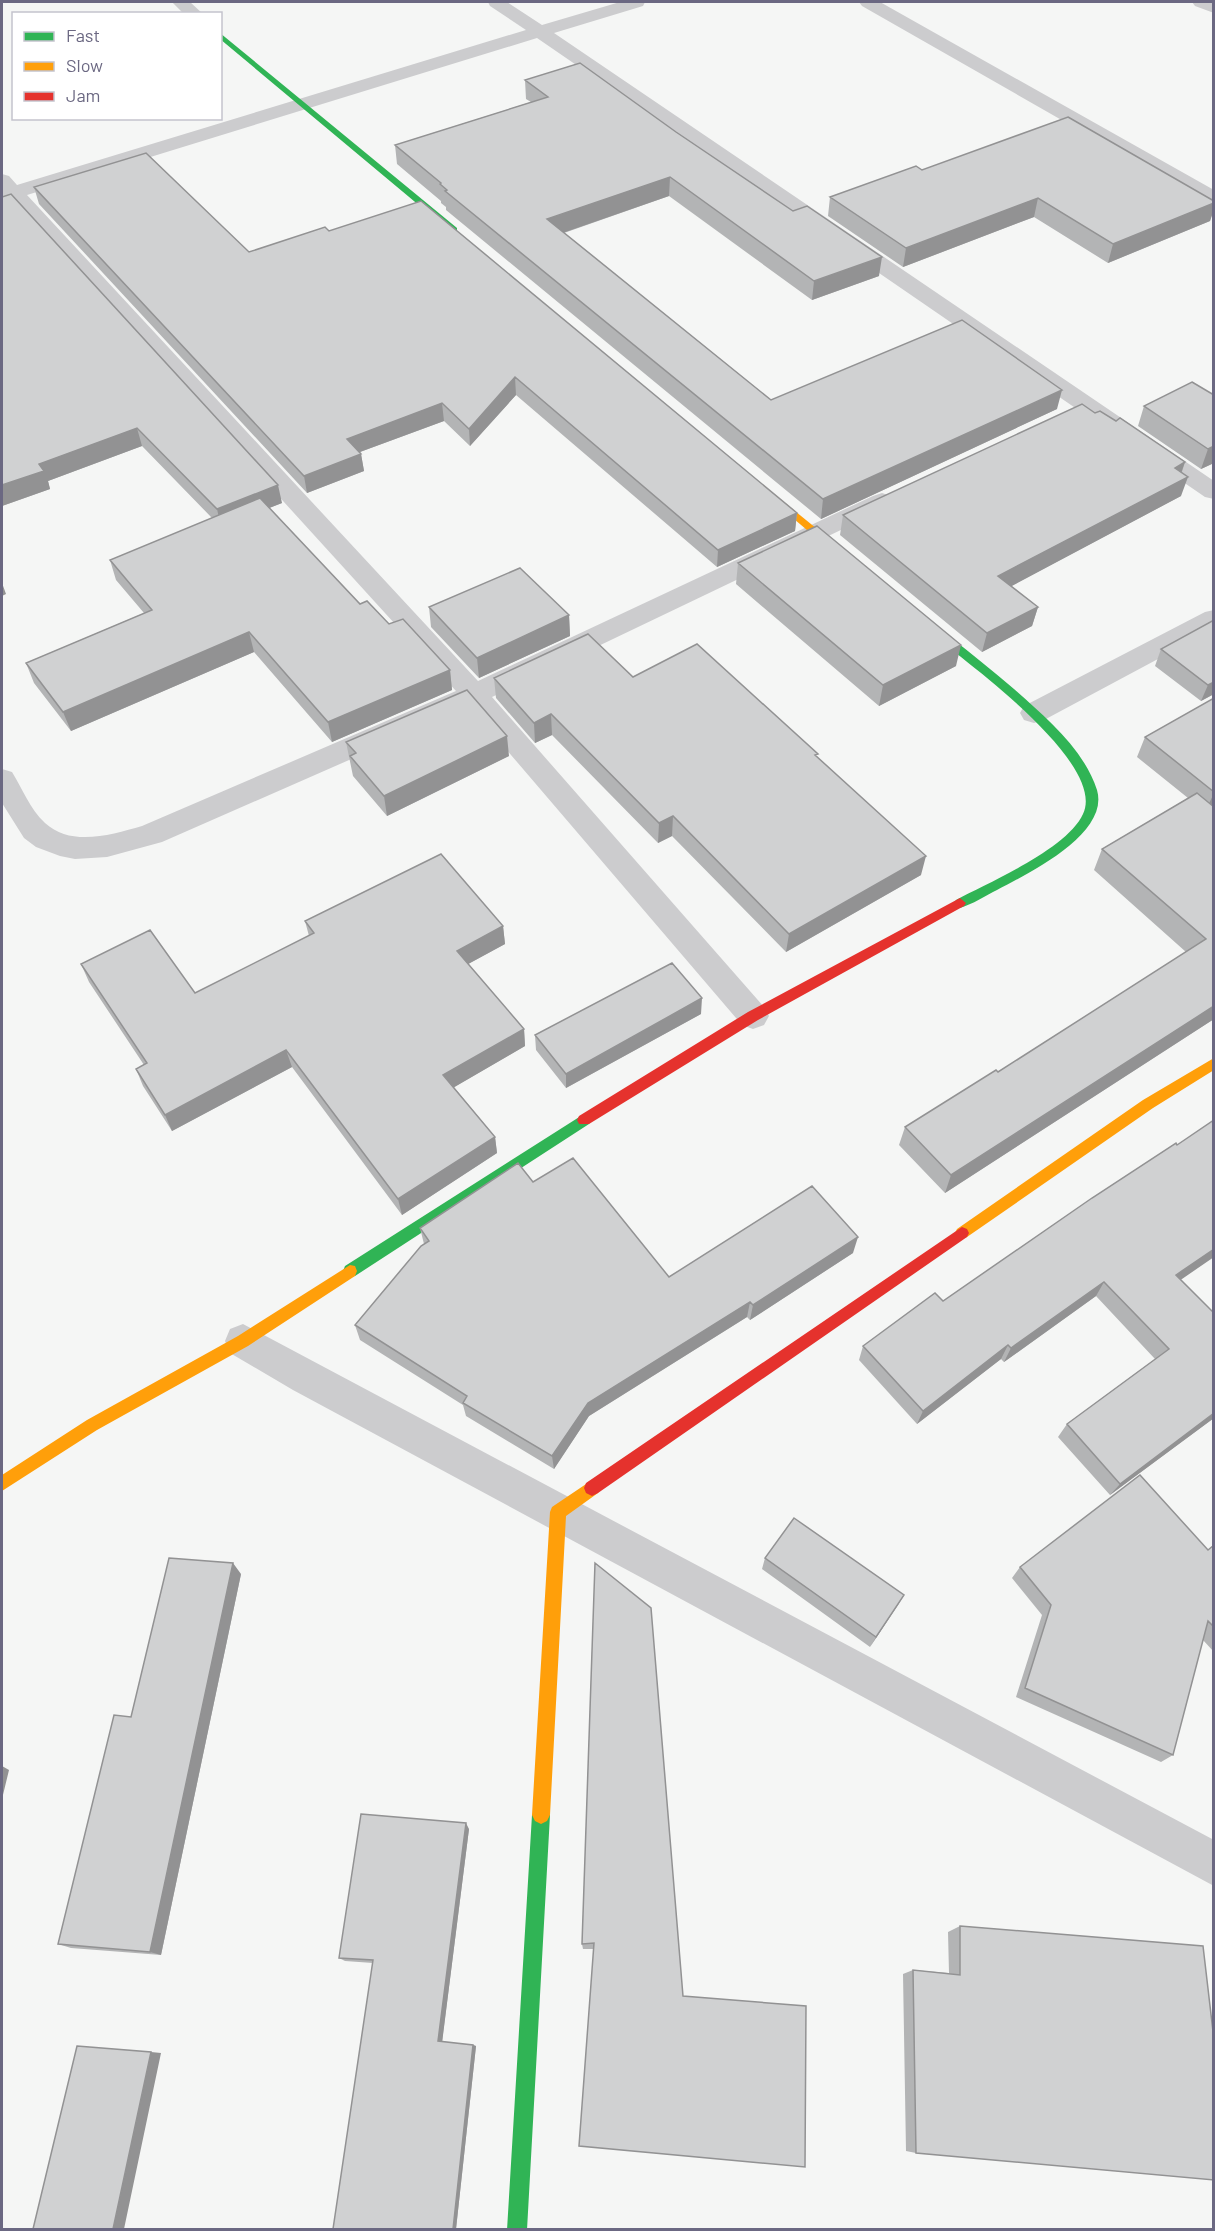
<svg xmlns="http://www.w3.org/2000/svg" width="1215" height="2231" font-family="Barlow,sans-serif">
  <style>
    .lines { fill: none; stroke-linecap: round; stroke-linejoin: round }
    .street { fill: #ccccce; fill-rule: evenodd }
    .fast { fill: #30b455; fill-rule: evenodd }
    .slow { fill: #ff9f0a; fill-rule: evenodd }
    .jam { fill: #e5322d; fill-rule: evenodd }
    .wall { fill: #b3b4b5 }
    .shaded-wall { fill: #929293 }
    .building { fill: #d0d1d2; stroke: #929293; stroke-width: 1.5 }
  </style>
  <rect width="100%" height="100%" fill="#f5f6f5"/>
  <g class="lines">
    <path class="street" d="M172,2H190L203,14H184Z
      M488,2H507L542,25L620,2H645L643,6L554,33L1214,481V499L1205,497L537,38L27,195L478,681L873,496L882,493L891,496L894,501L891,506L492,697L764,1007L769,1016L764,1025L753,1029L742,1025L470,707L162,842L107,857L75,859L60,856L36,847L24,838L2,803V769L12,772C22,788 30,809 45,823C71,847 111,835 142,826L456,691L9,200L2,202V174L9,176L17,185L526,30L490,6Z
      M859,2H880L1214,190V205L1207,203L862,6Z
      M1192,2H1214V13L1195,6Z
      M1214,610V629L1044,720L1034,723L1024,720L1020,713L1024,706L1205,612Z
      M243,1324L1214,1840V1886L293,1390L230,1353L225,1341L230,1329Z"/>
    <path class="fast" d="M220,33L457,228V232H451L220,39Z
      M924,619C934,623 942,631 950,637C972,654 993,671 1014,689C1045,717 1084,749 1097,790C1110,834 1027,874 997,890C985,896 973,904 960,908L954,903L956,900C990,882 1067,849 1083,814C1108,762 957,654 920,626V620Z
      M584,1114L589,1116L591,1120L589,1124L355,1276L350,1277L345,1276L343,1271L345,1266Z
      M541,1806L547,1809L550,1815L527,2230H507L532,1815L535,1809Z"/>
    <path class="slow" d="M763,485L849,555V559H841L760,490V486Z
      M1214,1058V1070L1153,1108L967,1237L962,1239L957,1237L955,1233L957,1229L1143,1100Z
      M350,1265L355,1266L357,1271L355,1276L248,1346L97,1430L2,1491V1475L87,1420L238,1336Z
      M592,1480L598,1483L600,1488L598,1493L566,1516L550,1815L547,1821L541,1824L535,1821L532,1815L550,1512L552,1507Z"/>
    <path class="jam" d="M960,898L966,903L964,906L758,1020L589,1124H579L577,1120L579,1116L748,1012Z
      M962,1227L967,1229L969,1233L967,1237L598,1493L592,1496L586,1493L584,1488L586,1483Z"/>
  </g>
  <path class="wall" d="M525,80L676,132L879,276L812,300L669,196L564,233L771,400L1057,409L821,519L446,210V207L441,203V201L397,164L395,145L531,102L526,99Z
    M922,170L1214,201V209L1210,221L1108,263L1034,217L903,267L828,216L830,197Z
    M34,187L249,252L329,231L797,513L795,531L717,567L516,395L470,446L444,421L360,452L361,454L364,471L307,493L39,204Z
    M2,197L282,503L269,508L360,604L450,670L452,690L332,742L254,652L71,731L34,683L26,663L144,613L116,580L110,560L212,518L142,446L48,481L50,489L2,506Z
    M1214,395V463L1201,469L1138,426L1144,406Z
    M1095,413L1116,421L1185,462L1182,472L1181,496L1011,586L1038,607L1032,626L982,652L840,535L843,515Z
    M738,563L956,666L879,706L736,584Z
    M429,607L569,615L570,636L479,678L431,627Z
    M1214,620V694L1201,701L1155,666L1161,649Z
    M633,677L817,758L921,875L786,952L672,836L658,843L552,735L535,743L496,698L494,678Z
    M1214,698V1019L945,1193L899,1145L905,1127L998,1072L1186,952L1094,870L1102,849L1188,798L1137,757L1145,737Z
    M346,742L509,756L387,816L353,776Z
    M305,921L503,926L505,944L468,964L524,1029L525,1046L454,1087L495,1137L497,1153L402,1215L292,1067L172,1131L143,1086L136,1069L144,1065L89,982L81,964L195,993L309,936Z
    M701,1014L566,1088L536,1050L535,1035Z
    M533,1182L669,1277L853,1253L750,1320L747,1317L589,1416L554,1469L466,1416L463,1405L360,1340L355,1325L424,1244L420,1228Z
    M1092,1198L1180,1280L1214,1418L1110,1495L1058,1437L1067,1424L1155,1359L1096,1296L1004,1362L1001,1359L917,1424L859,1360L863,1346L943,1301Z
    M1214,1545V1652L1203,1640L1173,1755L1161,1762L1016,1697L1042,1615L1012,1578L1020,1567L1208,1550Z
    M765,1558L904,1595L870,1647L762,1569Z
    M595,1563L683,1996L805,2167L594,1949H583L582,1944Z
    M241,1574L161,1955L71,1948L58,1944L131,1717Z
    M469,1829L442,2042L473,2045L476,2046L456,2229L373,1963L345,1961L339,1958Z
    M960,1926L1203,1946L916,2153L906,2151L903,1974L913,1970L949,1973L948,1932Z"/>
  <path class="shaded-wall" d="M670,177L669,196L548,238L547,219Z
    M1038,198L1034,217L903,267L906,248Z
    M1214,203V209L1210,221L1108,263L1113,244Z
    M882,257L879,276L812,300L814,281Z
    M515,377L516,395L470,446L469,429Z
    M1062,390L1057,409L821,519L823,499Z
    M442,403L444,421L349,456L347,439Z
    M137,428L142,446L48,481L50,489L2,506V485L39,464Z
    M1214,446V463L1201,469L1208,449Z
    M361,454L364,471L307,493L304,476Z
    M1185,462L1178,482L1188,477L1181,496L993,596L998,576Z
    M278,485L282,503L221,527L217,509Z
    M797,513L795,531L717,567L718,550Z
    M2,583L6,594L2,596Z
    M1038,607L1032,626L982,652L987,633Z
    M569,615L570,636L479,678L477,658Z
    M249,632L254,652L71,731L63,712Z
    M961,645L956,666L879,706L883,685Z
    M450,670L452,690L332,742L328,722Z
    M1214,682V694L1201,701L1208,685Z
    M551,714L552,735L535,743L534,723Z
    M507,736L509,756L387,816L384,796Z
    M1214,793V807L1205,812Z
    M673,816L672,836L658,843L659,823Z
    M926,856L921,875L786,952L789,934Z
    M503,926L505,944L459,969L457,951Z
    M702,998L701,1014L566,1088V1074Z
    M1214,1006V1019L945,1193L951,1175Z
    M524,1029L525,1046L446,1092L443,1075Z
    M286,1050L292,1067L172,1131L165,1115Z
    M495,1137L497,1153L402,1215L398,1199Z
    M858,1237L853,1253L750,1320L753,1305Z
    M1214,1249V1257L1166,1290L1176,1275Z
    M1104,1282L1096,1296L1004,1362L1011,1348Z
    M750,1302L747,1317L589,1416L554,1469L552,1456L588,1403Z
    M1008,1345L1001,1359L917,1424L923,1411Z
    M1214,1413V1418L1110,1495L1120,1484Z
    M233,1563L241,1574L161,1955L150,1952Z
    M904,1595L898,1605L870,1647L876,1637Z
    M2,1766L9,1770L2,1799Z
    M466,1823L469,1829L442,2043L438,2041Z
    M473,2045L476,2046L456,2229H453Z
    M151,2052L161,2053L124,2229H113Z"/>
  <path class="building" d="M580,63L676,132L793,211L807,206L882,257L814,281L670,177L547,219L771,400L962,320L1062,390L823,499L445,191L447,190L440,184L441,183L395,145L548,97L525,80Z
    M1068,117L1214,201V203L1113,244L1038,198L906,248L830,197L916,166L922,170Z
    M146,153L249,252L325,227L329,231L421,201L797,513L718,550L515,377L469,429L442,403L347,439L361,454L304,476L34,187Z
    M11,194L278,485L217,509L137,428L39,464L44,471L2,485V197Z
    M1192,382L1214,395V446L1208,449L1144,406Z
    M1082,404L1095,413L1100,411L1116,421L1120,418L1185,462L1175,468L1188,477L998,576L1038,607L987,633L843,515Z
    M260,498L360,604L367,601L389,624L403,619L450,670L328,722L249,632L63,712L26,663L152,610L110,560Z
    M817,526L961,645L883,685L738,563Z
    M520,568L569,615L477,658L429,607Z
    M1214,620V682L1208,685L1161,649Z
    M588,634L633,677L697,644L818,754L815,755L926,856L789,934L673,816L659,823L551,714L534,723L494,678Z
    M467,690L507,736L384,796L350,756L356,753L346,742Z
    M1214,698V792L1145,737Z
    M1197,793L1214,807V1006L951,1175L905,1127L996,1070L998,1072L1206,939L1102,849Z
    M441,854L503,926L457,951L524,1029L443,1075L495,1137L398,1199L286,1050L165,1115L136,1069L147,1063L81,964L150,930L195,993L314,933L305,921Z
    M672,963L702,998L566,1074L535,1035Z
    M1214,1120V1249L1176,1275L1214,1313V1413L1120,1484L1067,1424L1169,1349L1104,1282L1011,1348L1008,1345L923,1411L863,1346L935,1293L943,1301L1092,1198L1176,1143L1177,1145Z
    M573,1158L669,1277L812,1186L858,1237L753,1305L750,1302L588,1403L552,1456L463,1403L467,1396L355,1325L421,1246L429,1241L420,1228L518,1163L533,1182Z
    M1140,1475L1208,1550L1214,1545V1627L1208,1621L1173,1755L1025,1688L1051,1605L1020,1567Z
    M794,1518L904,1595L876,1637L765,1558Z
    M169,1558L233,1563L150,1952L58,1944L114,1715L131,1717Z
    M595,1563L651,1608L683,1996L806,2006L805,2167L579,2146L594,1943L582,1944Z
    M361,1814L466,1823L438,2041L473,2045L453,2229H333L373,1960L339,1958Z
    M960,1926L1203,1946L1214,2040V2180L916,2153L913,1970L960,1975Z
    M77,2046L151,2052L113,2229H33Z"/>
  <rect width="1215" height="2231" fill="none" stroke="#6b6882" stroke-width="6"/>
  <rect x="12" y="12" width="210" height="108" fill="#ffffff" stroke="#c4c3cd" stroke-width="1.5"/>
  <rect x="24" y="32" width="30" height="9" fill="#30b455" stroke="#c4c3cd" stroke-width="1.5"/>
  <text x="66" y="42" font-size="18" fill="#6b6882">Fast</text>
  <rect x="24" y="62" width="30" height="9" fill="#ff9f0a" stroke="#c4c3cd" stroke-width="1.5"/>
  <text x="66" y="72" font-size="18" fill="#6b6882">Slow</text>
  <rect x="24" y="92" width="30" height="9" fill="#e5322d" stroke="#c4c3cd" stroke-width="1.5"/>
  <text x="66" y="102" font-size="18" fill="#6b6882">Jam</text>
</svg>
